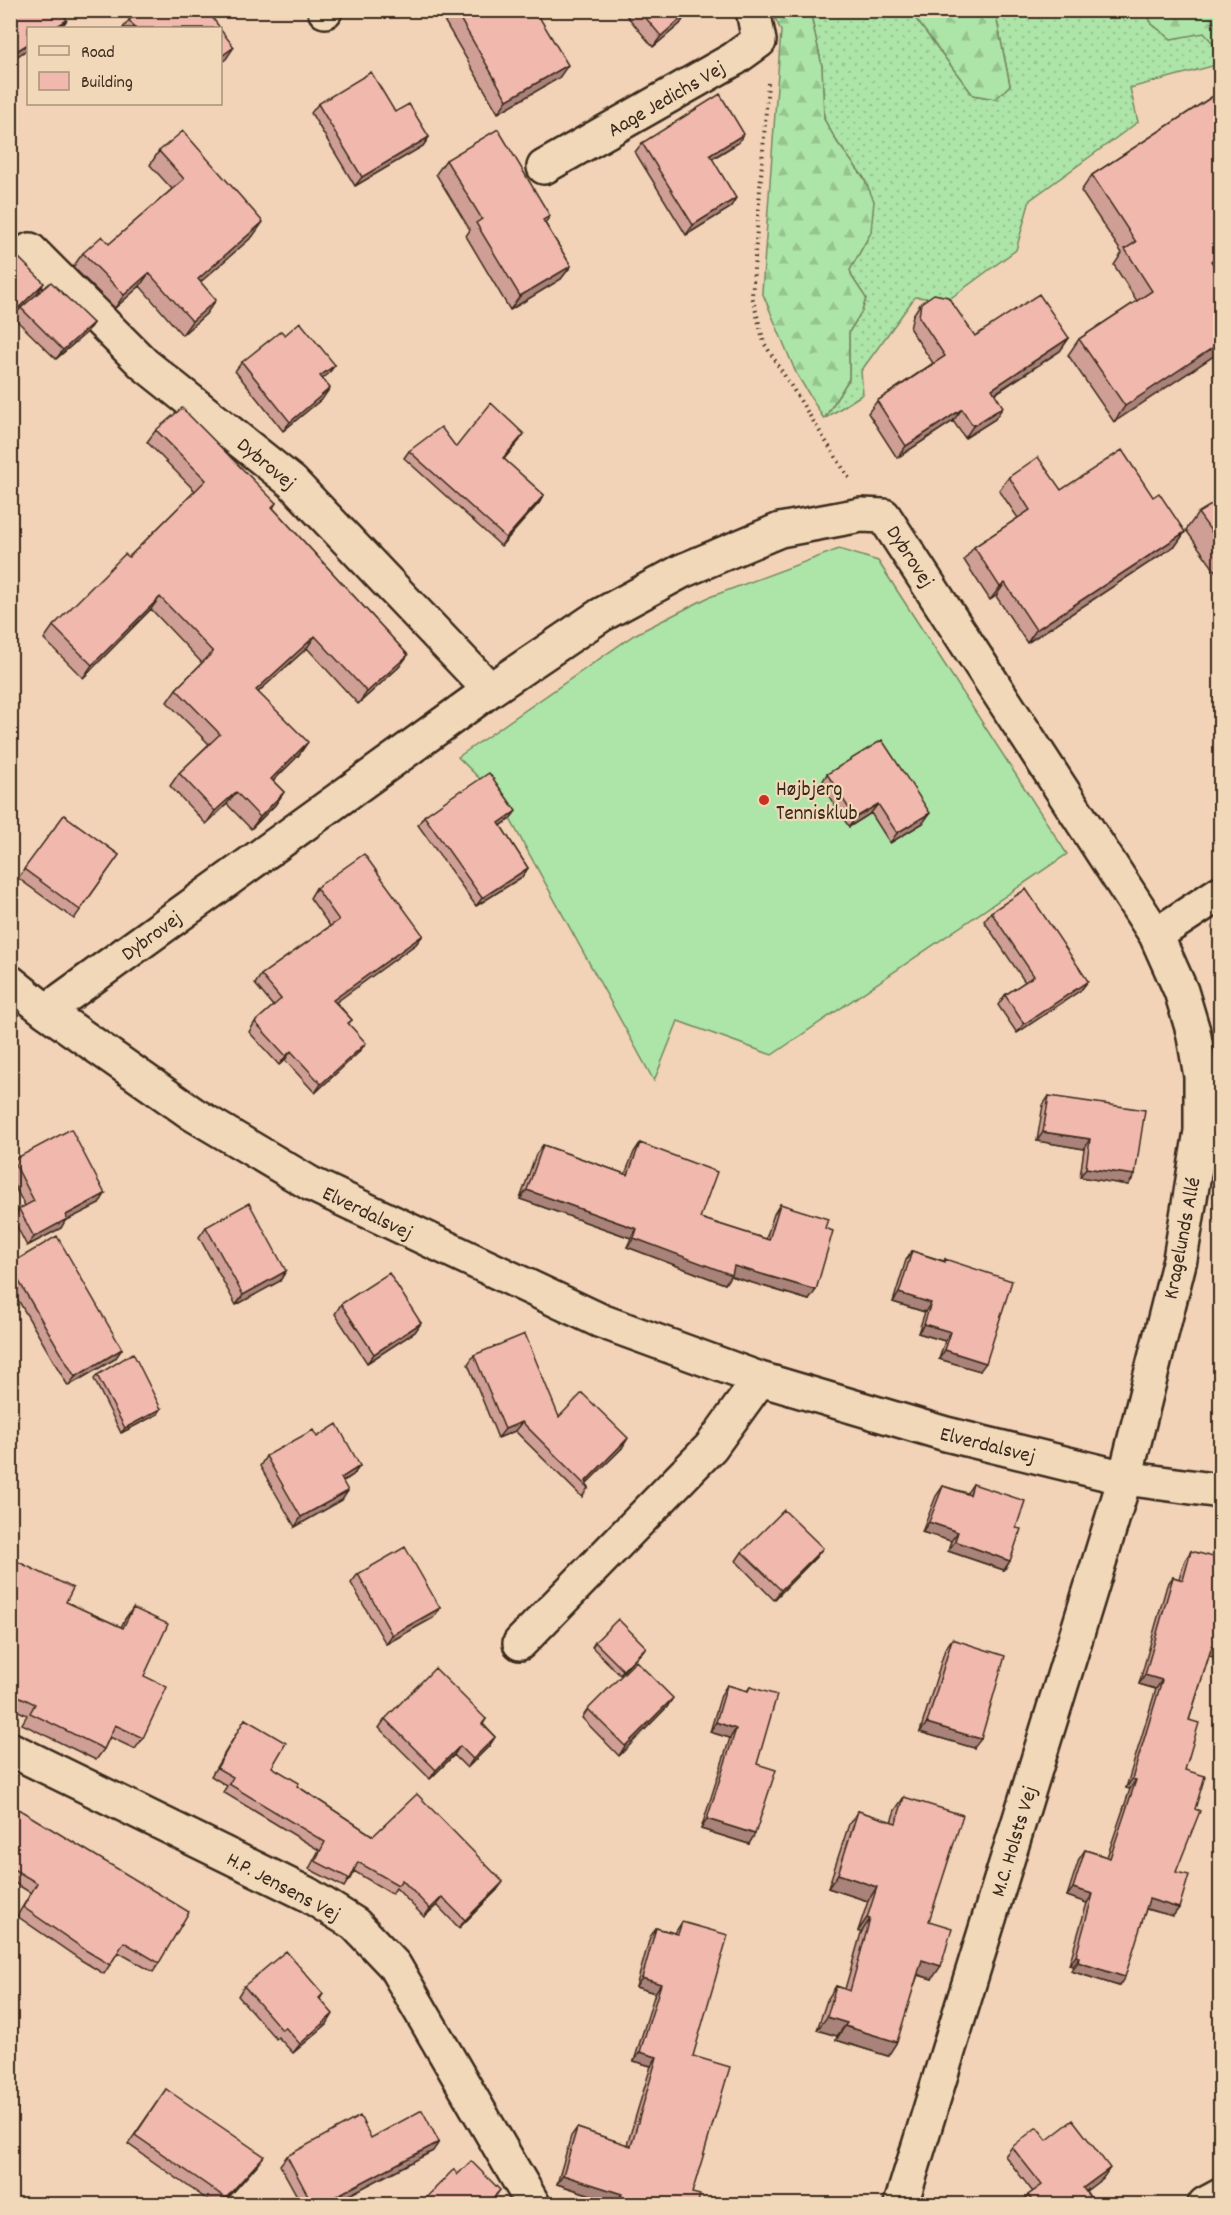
<svg xmlns="http://www.w3.org/2000/svg" width="1231" height="2215" font-family="Dekko,sans-serif">
  <style>
    .grass { fill: url(#grass-dots); stroke: #748762; stroke-width: 1.5 }
    .forest { fill: url(#forest-firs); stroke: #748762; stroke-width: 1.5 }
    .pitch { fill: #ade4a7; stroke: #748762; stroke-width: 1.5 }
    .lines { fill: none; stroke-linecap: round; stroke-linejoin: round }
    .minor-casing { stroke: #3b2a1e; stroke-width: 38 }
    .path { stroke: #3b2a1e; stroke-width: 4; stroke-dasharray: 1.5 4.5; stroke-linecap: butt }
    .minor { stroke: #f0d8b8; stroke-width: 33 }
    .wall { fill: #cf9f95; stroke: #3b2a1e; stroke-width: 1.5 }
    .shaded-wall { fill: #a98279; stroke: #3b2a1e; stroke-width: 1.5 }
    .building { fill: #f1b9ad; stroke: #3b2a1e; stroke-width: 1.5 }
    .poi-dot { fill: #c8321e; stroke: #f0d8b8; stroke-width: 2 }
    .labels { text-anchor: middle; stroke-width: 4.5; stroke-linejoin: round; paint-order: stroke }
    .street-label { font-size: 21px; fill: #3b2a1e; stroke: #f0d8b8 }
    .poi-label { font-size: 21px; fill: #3b2a1e; stroke: #f0d8b8; text-anchor: start }
  </style>
  <defs>
    <pattern id="grass-dots" width="8" height="8" patternUnits="userSpaceOnUse" patternTransform="scale(1.5)"><rect width="8" height="8" fill="#ade4a7"/><path d="M2 2h.1M6 6h.1" fill="none" stroke="#96c48f" stroke-width="1.8" stroke-linecap="round"/></pattern>
    <pattern id="forest-firs" width="22" height="20" patternUnits="userSpaceOnUse" patternTransform="scale(1.5)"><rect width="22" height="20" fill="#ade4a7"/><path d="M5 1l3.5 6h-7zM16 11l3.5 6h-7z" fill="#96c48f"/></pattern>
  </defs>
  <rect width="100%" height="100%" fill="#f2d3b7"/>
  <filter id="ink" filterUnits="userSpaceOnUse"><feTurbulence type="fractalNoise" baseFrequency=".0167" numOctaves="2"/><feDisplacementMap in="SourceGraphic" scale="12" xChannelSelector="R" yChannelSelector="G"/><feConvolveMatrix kernelMatrix="1 2 1 2 8 2 1 2 1" color-interpolation-filters="sRGB"/></filter>
  <g filter="url(#ink)">
    <path class="grass" d="M810,11H910L973,95L995,99L1010,85L995,11H1146L1152,24L1171,39L1204,32L1220,51V64L1130,88L1138,122L1030,200L1016,250L948,300L915,297L861,371L863,394L824,419L849,379V332L862,311L866,298L852,277L850,270L871,232L864,178L837,142L824,119L822,66Z"/>
    <path class="forest" d="M772,11H810L822,66L824,119L837,142L864,178L874,201L871,232L850,270L852,277L866,298L862,311L849,332V379L824,419L796,373L762,292L781,31Z
      M910,11H995L1010,85L996,99L973,95Z
      M1146,11H1220V51L1204,33L1171,39L1152,24Z"/>
    <path class="pitch" d="M839,549L878,561L1067,854L772,1055L678,1021L654,1081L510,819L483,782L458,757L634,635L707,598Z"/>
    <g class="lines">
      <defs>
        <path id="minor" d="M325,11V10
          M544,167L734,59L759,41L753,10
          M30,250L144,364L292,482L490,690
          M10,982L46,1011L193,1114L311,1184L601,1321L760,1379L946,1434L1125,1478L1220,1491
          M46,1011L490,690L601,615L682,571L780,530L861,515L884,516L1156,935
          M520,1643L711,1447L760,1379
          M10,1749L307,1894L355,1924L394,1965L533,2204
          M901,2204L1125,1478L1180,1259L1201,1131V1076L1193,1031L1181,991L1156,935L1220,893
          M1205,2204L1220,2196"/>
      </defs>
      <use href="#minor" class="minor-casing"/>
      <path class="path" d="M768,83L752,296L764,343L849,478"/>
      <use href="#minor" class="minor"/>
    </g>
    <path class="wall" d="M438,10H544L538,14L559,78L498,113Z
      M622,10H685L687,13L680,24L653,47Z
      M129,20L220,28H123Z
      M1221,91V263L1214,267L1221,276V351L1114,422L1068,355L1079,339L1137,301L1114,265L1122,253L1081,191L1092,175Z
      M318,104L395,112L429,137L423,146L355,186L311,113Z
      M642,143H738L712,159L730,208L686,235L635,152Z
      M159,151L253,236L200,282L206,314L182,335L140,286L115,308L73,267L83,253L109,244L172,189L150,165Z
      M446,160L550,216L545,223L571,266L561,279L510,310L466,236L470,230L436,174Z
      M10,249L35,296L93,323L86,333L56,359L14,318L17,313L10,320Z
      M921,303L975,336L1069,338L1060,351L995,394V419L965,438L953,421L897,458L868,413L877,401L933,363L910,329L913,315Z
      M242,362L335,365L328,374L322,379L323,398L283,431L235,371Z
      M156,430L276,503L273,508L408,655L399,667L358,704L307,648L258,692L299,755L273,781L284,792L275,805L251,829L227,804L206,824L170,786L179,773L209,744L167,702L176,689L202,663L151,609L83,678L44,639L53,626L129,557L195,491L147,442Z
      M519,441L504,459L544,495L539,503L501,546L404,458L409,451Z
      M1009,477L1061,490L1153,497L1185,532L1176,545L1027,643L996,596L990,600L964,560L974,547L1018,518L999,490Z
      M1221,499V579L1186,530L1198,513Z
      M827,774L923,823L890,843L871,813L849,827L821,784Z
      M462,791L510,819L501,826L528,868L522,877L476,906L418,825L424,816Z
      M64,815L119,855L74,919L18,878Z
      M316,888L423,935L416,944L336,1002L352,1020L348,1024L359,1052L315,1093L285,1060L279,1065L249,1032L255,1022L273,1006L255,984L261,975L330,926L310,898Z
      M991,912L1088,981L1081,990L1017,1033L998,1005L1005,995L1025,982L984,921Z
      M1049,1096L1135,1175L1128,1185L1080,1177L1084,1149L1037,1141L1043,1105Z
      M640,1143L700,1218L766,1239L774,1214L780,1204L825,1228L809,1300L730,1276L725,1284L627,1247L631,1238L520,1199L536,1154L543,1145L625,1174L634,1152Z
      M13,1160L99,1204L65,1221L61,1228L27,1246L13,1219L19,1209L25,1206L10,1178V1164Z
      M206,1227L280,1281L236,1305L199,1237Z
      M912,1251L944,1261L945,1259L980,1371L939,1359L945,1341L918,1333L925,1312L893,1302L906,1260Z
      M10,1264L122,1349L115,1359L68,1386L10,1286Z
      M341,1304L421,1323L415,1332L367,1363L335,1314Z
      M474,1355L559,1417L622,1448L586,1483L588,1488L582,1497L515,1431L498,1438L468,1364Z
      M97,1375L158,1414L121,1433L94,1379Z
      M317,1437L360,1466L353,1475L343,1482L342,1500L295,1527L260,1466L266,1456Z
      M973,1484L1016,1528L1010,1561L1004,1570L948,1551L951,1541L922,1532L936,1496L943,1486L967,1493Z
      M1191,1551L1221,1648L1214,1657L1209,1656L1189,1720L1176,1872L1179,1908L1173,1916L1146,1909L1119,1986L1071,1971L1073,1966L1069,1965L1087,1903L1067,1896L1079,1859L1085,1850L1107,1857L1130,1789L1126,1788L1156,1689L1139,1684L1167,1585L1173,1577L1179,1579L1185,1560Z
      M742,1552L816,1557L774,1600L736,1561Z
      M10,1558L66,1602L121,1627L125,1619L133,1608L144,1676L143,1738L135,1749L110,1737L104,1749L96,1760L22,1724L27,1715L10,1707Z
      M358,1574L440,1608L433,1618L386,1644L351,1583Z
      M952,1639L974,1748L920,1732L945,1649Z
      M595,1642L646,1647L642,1652L620,1675L592,1647Z
      M727,1685L747,1691L750,1687L757,1764L749,1844L701,1829L730,1738L710,1732L721,1695Z
      M667,1707L619,1756L582,1718L588,1709Z
      M245,1719L272,1767L297,1786L373,1836L497,1890L459,1928L437,1905L424,1917L396,1888L392,1894L354,1871L344,1887L309,1869L319,1850L223,1792L227,1786L211,1776Z
      M385,1719H486L483,1724L495,1737L489,1746L467,1768L454,1755L430,1779L379,1728Z
      M904,1797L929,1921L932,1979L918,1975L888,2056L836,2040L837,2036L817,2030L827,2000L836,1986L845,1989L861,1933L858,1931L868,1901L828,1888L849,1824L858,1811L891,1822L895,1810Z
      M10,1804L159,1963L153,1972L118,1952L104,1974L81,1960L17,1916L31,1893L10,1880Z
      M682,1922L693,2056L692,2193L697,2205H615L616,2203L557,2184L571,2136L577,2128L627,2145L651,2066L634,2061L655,1993L636,1987L650,1937L656,1928L675,1933Z
      M244,1986L323,1994L320,1999L327,2024L293,2053L278,2037L276,2039L238,1996Z
      M166,2089L257,2165L222,2205H215L128,2144Z
      M1047,2140L1103,2178L1086,2191L1094,2203L1093,2205H1022L1028,2195L1033,2192L1005,2156L1012,2147Z
      M433,2151L330,2205H302L280,2165L287,2156Z"/>
    <path class="shaded-wall" d="M533,10H544L525,22Z
      M687,13L680,24L653,47L661,36Z
      M67,20L61,28H54Z
      M28,44V49L10,61V57L12,54Z
      M234,47L226,59L220,63V57Z
      M568,65L559,78L498,113L507,100Z
      M744,134L738,143L703,164L710,155Z
      M429,137L423,146L355,186L362,177Z
      M736,198L730,208L686,235L693,225Z
      M263,222L253,236L188,293L198,279Z
      M1221,255V263L1199,277L1211,261Z
      M571,266L561,279L510,310L520,296Z
      M149,273L140,286L115,308L124,295Z
      M44,283L35,297L21,308L10,320V316Z
      M216,300L206,314L182,335L192,321Z
      M93,323L86,333L56,359L63,350Z
      M1069,338L1060,351L983,401L992,389Z
      M1221,342V351L1114,422L1125,406Z
      M335,365L328,374L314,386L320,376Z
      M330,388L323,398L283,431L290,422Z
      M1003,407L995,419L965,438L973,426Z
      M962,409L953,421L897,458L906,446Z
      M524,434L519,441L498,466L503,458Z
      M544,495L539,503L501,546L506,538Z
      M1185,532L1176,545L1027,643L1036,630Z
      M1005,583L996,596L990,600L1000,587Z
      M160,597L151,609L83,678L92,665Z
      M315,636L307,648L247,702L256,690Z
      M408,655L399,667L358,704L367,692Z
      M308,742L299,755L262,792L271,779Z
      M236,792L227,804L206,824L215,811Z
      M284,792L275,805L251,829L260,817Z
      M878,804L871,813L849,827L855,818Z
      M516,811L510,819L493,831L499,823Z
      M930,813L923,823L890,843L897,833Z
      M528,868L522,877L476,906L482,898Z
      M423,935L416,944L327,1009L333,1000Z
      M1088,981L1081,990L1017,1033L1024,1024Z
      M366,1043L359,1052L315,1093L321,1084Z
      M291,1051L285,1060L279,1065L286,1056Z
      M1043,1132L1090,1139L1084,1149L1037,1141Z
      M1086,1168L1135,1175L1128,1185L1080,1177Z
      M527,1190L637,1229L631,1238L520,1199Z
      M105,1194L99,1204L65,1221L61,1228L27,1246L34,1237L66,1215Z
      M634,1238L734,1266L816,1290L809,1300L730,1276L725,1284L627,1247Z
      M286,1271L280,1281L236,1305L243,1295Z
      M899,1293L931,1303L925,1312L893,1302Z
      M421,1323L415,1332L367,1363L374,1354Z
      M924,1324L951,1332L945,1341L918,1333Z
      M122,1349L115,1359L68,1386L75,1377Z
      M945,1350L986,1363L980,1371L939,1359Z
      M161,1409L158,1414L121,1433L125,1428Z
      M522,1422L515,1431L498,1438L505,1429Z
      M628,1438L622,1448L585,1485L586,1481Z
      M360,1466L353,1475L334,1487L341,1478Z
      M348,1491L342,1500L295,1527L301,1517Z
      M929,1522L958,1532L951,1541L922,1532Z
      M955,1541L1010,1561L1004,1570L948,1551Z
      M823,1548L816,1557L774,1600L781,1590Z
      M440,1608L433,1618L386,1644L392,1635Z
      M1212,1646L1221,1648L1214,1657L1205,1655Z
      M646,1647L642,1652L620,1675L623,1670Z
      M1145,1675L1162,1680L1156,1689L1139,1684Z
      M673,1698L667,1707L619,1756L625,1746Z
      M716,1722L736,1729L730,1738L710,1732Z
      M927,1723L981,1739L974,1748L920,1732Z
      M495,1737L489,1746L467,1768L473,1759Z
      M460,1746L454,1755L430,1779L436,1770Z
      M1132,1779L1136,1780L1130,1789L1126,1788Z
      M707,1819L755,1834L749,1844L701,1829Z
      M838,1874L877,1887L868,1901L828,1888Z
      M503,1882L497,1890L459,1928L465,1920Z
      M1073,1888L1093,1894L1087,1903L1067,1896Z
      M442,1897L437,1905L424,1917L430,1909Z
      M1149,1899L1179,1908L1173,1916L1143,1908Z
      M867,1918L870,1919L861,1933L858,1931Z
      M1076,1956L1079,1957L1073,1966L1069,1965Z
      M922,1960L941,1966L932,1979L913,1973Z
      M1078,1962L1125,1977L1119,1986L1071,1971Z
      M642,1978L661,1984L655,1993L636,1987Z
      M333,2014L327,2024L293,2053L300,2044Z
      M827,2017L847,2023L837,2036L817,2030Z
      M845,2026L897,2042L888,2056L836,2040Z
      M640,2052L657,2057L651,2066L634,2061Z
      M439,2142L433,2151L330,2205H319Z
      M264,2156L257,2165L222,2205L226,2198Z
      M1110,2168L1103,2178L1077,2198L1083,2188Z
      M563,2175L622,2194L616,2203L557,2184Z
      M500,2190L489,2205H487Z"/>
    <path class="building" d="M10,10H61L67,20L54,28H28V44L12,54L10,52Z
      M143,10H207L220,28H135L129,20Z
      M455,10H535L568,65L507,100Z
      M639,10H685L687,13L661,36Z
      M220,29L234,47L220,57Z
      M371,72L395,112L409,104L429,137L362,177L318,104Z
      M1221,91V255L1211,261L1221,276V342L1125,406L1079,339L1152,291L1125,249L1136,242L1092,175Z
      M720,94L744,134L710,155L736,198L693,225L642,143Z
      M498,129L550,216L543,220L571,266L520,296L476,223L482,219L446,160Z
      M183,131L263,222L198,279L216,300L192,321L149,273L124,295L83,253L102,236L109,244L184,179L159,151Z
      M10,168L14,173L10,175Z
      M10,249L44,283L10,316Z
      M51,282L93,323L63,350L21,308Z
      M934,294L948,297L975,336L1039,294L1069,338L992,389L1003,407L973,426L962,409L906,446L877,401L945,356L919,317L921,303Z
      M300,322L335,365L320,376L330,388L290,422L242,362L281,331L285,335Z
      M491,403L524,434L503,458L544,495L506,538L409,451L441,427L456,447Z
      M182,408L276,503L272,507L408,655L367,692L315,636L256,690L308,742L271,779L284,792L260,817L236,792L215,811L179,773L220,734L176,689L213,652L160,597L92,665L53,626L125,554L129,557L206,480L156,430Z
      M1122,450L1153,497L1159,493L1185,532L1036,630L1005,583L1000,587L974,547L1030,510L1009,477L1038,457L1061,490Z
      M1221,499V545L1198,513Z
      M882,740L930,813L897,833L878,804L855,818L827,774Z
      M489,773L516,811L499,823L528,868L482,898L424,816L461,790L462,791Z
      M64,815L119,855L80,910L24,869Z
      M364,854L423,935L333,1000L352,1020L348,1023L366,1043L321,1084L291,1051L286,1056L255,1022L281,999L261,975L339,920L316,888Z
      M1026,889L1088,981L1024,1024L1005,995L1034,976L991,912Z
      M1049,1096L1145,1110L1135,1175L1086,1168L1090,1139L1043,1132Z
      M71,1129L105,1194L66,1215L67,1219L34,1237L19,1209L34,1201L13,1160Z
      M640,1143L717,1172L700,1218L769,1240L780,1204L828,1219L825,1228L833,1231L816,1290L734,1266L732,1275L634,1238L637,1229L527,1190L543,1145L628,1175Z
      M249,1203L286,1271L243,1295L206,1227Z
      M57,1236L122,1349L75,1377L10,1266V1264Z
      M912,1251L945,1262V1259L1012,1281L986,1363L945,1350L951,1332L924,1324L931,1303L899,1293Z
      M389,1273L421,1323L374,1354L341,1304Z
      M525,1334L559,1417L582,1393L628,1438L586,1481L588,1488L522,1422L505,1429L474,1355Z
      M133,1353L161,1409L125,1428L97,1375Z
      M337,1424L360,1466L341,1478L348,1491L301,1517L266,1456L313,1430L317,1437Z
      M973,1484L1025,1501L1016,1528L1021,1529L1010,1561L955,1541L958,1532L929,1522L943,1486L970,1495Z
      M784,1510L823,1548L781,1590L742,1552Z
      M405,1547L440,1608L392,1635L358,1574Z
      M1191,1551L1221,1559V1648L1212,1646L1189,1720L1199,1723L1185,1770L1205,1776L1195,1809L1200,1811L1176,1872L1189,1875L1179,1908L1149,1899L1125,1977L1078,1962L1079,1957L1076,1956L1093,1894L1073,1888L1085,1850L1110,1858L1136,1780L1132,1779L1162,1680L1145,1675L1173,1577L1183,1580Z
      M10,1558L73,1588L66,1602L123,1628L133,1608L168,1624L144,1676L167,1687L143,1738L115,1725L104,1749L30,1713L35,1704L10,1692Z
      M618,1619L646,1647L623,1670L595,1642Z
      M952,1639L1005,1656L981,1739L927,1723Z
      M636,1661L673,1698L625,1746L588,1709Z
      M435,1668L486,1719L482,1724L495,1737L473,1759L460,1746L436,1770L385,1719Z
      M727,1685L748,1691L750,1687L777,1695L757,1764L776,1770L755,1834L707,1819L736,1729L716,1722Z
      M245,1719L286,1743L272,1767L299,1783L297,1786L373,1836L417,1794L503,1882L465,1920L442,1897L430,1909L402,1880L398,1885L358,1862L350,1879L315,1861L325,1842L229,1784L233,1777L217,1768Z
      M904,1797L963,1815L929,1921L952,1928L941,1966L922,1960L897,2042L845,2026L847,2023L827,2017L836,1986L850,1991L870,1919L867,1918L877,1887L838,1874L858,1811L896,1823Z
      M10,1804L189,1912L159,1963L124,1942L110,1965L87,1951L23,1907L37,1883L10,1867Z
      M682,1922L728,1935L693,2056L730,2067L692,2193L700,2195L697,2205H619L622,2194L563,2175L577,2128L631,2146L657,2057L640,2052L661,1984L642,1978L656,1928L678,1934Z
      M286,1951L323,1994L319,1998L333,2014L300,2044L285,2027L282,2030L244,1986Z
      M166,2089L264,2156L226,2198L135,2135Z
      M422,2110L439,2142L319,2205H313L287,2156L360,2116L371,2138Z
      M1073,2120L1110,2168L1083,2188L1094,2203L1092,2205H1035L1028,2195L1042,2185L1012,2147L1037,2127L1047,2140Z
      M471,2161L500,2190L487,2205H419L454,2169L457,2175Z"/>
  </g>
  <circle class="poi-dot" cx="764" cy="800" r="6"/>
  <g class="labels">
    <g class="street-label">
      <text transform="translate(666 98) rotate(-30)" y="7">Aage Jedichs Vej</text>
      <text transform="translate(267 463) rotate(40)" y="7">Dybrovej</text>
      <text transform="translate(911 556) rotate(57)" y="7">Dybrovej</text>
      <text transform="translate(151 935) rotate(-36)" y="7">Dybrovej</text>
      <text transform="translate(368 1212) rotate(26)" y="7">Elverdalsvej</text>
      <text transform="translate(1181 1238) rotate(-79)" y="7">Kragelunds Allé</text>
      <text transform="translate(988 1444) rotate(14)" y="7">Elverdalsvej</text>
      <text transform="translate(1013 1841) rotate(-73)" y="7">M.C. Holsts Vej</text>
      <text transform="translate(284 1886) rotate(28)" y="7">H.P. Jensens Vej</text>
    </g>
    <g class="poi-label">
      <text x="776" y="795">Højbjerg<tspan x="776" dy="24">Tennisklub</tspan></text>
    </g>
  </g>
  <rect width="1231" height="2215" fill="none" stroke="#f0d8b8" stroke-width="36"/>
  <rect x="18" y="18" width="1195" height="2179" fill="none" stroke="#3b2a1e" stroke-width="2" filter="url(#ink)"/>
  <rect x="27" y="27" width="195" height="78" fill="#f0d8b8" stroke="#a8927a" stroke-width="1.5"/>
  <rect x="39" y="46" width="30" height="9" fill="#f0d8b8" stroke="#a8927a" stroke-width="1.5"/>
  <text x="81" y="57" font-size="18" fill="#3b2a1e">Road</text>
  <rect x="39" y="72" width="30" height="18" fill="#f1b9ad" stroke="#a8927a" stroke-width="1.5"/>
  <text x="81" y="87" font-size="18" fill="#3b2a1e">Building</text>
</svg>
